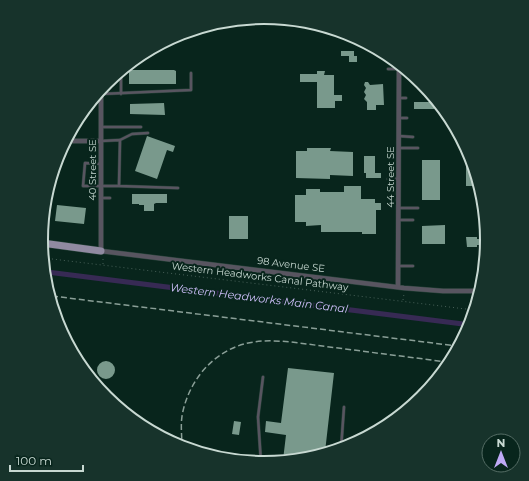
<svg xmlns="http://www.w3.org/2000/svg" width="529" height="481" font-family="Montserrat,sans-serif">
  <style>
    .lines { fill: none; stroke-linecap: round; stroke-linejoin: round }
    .canal { stroke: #372a54; stroke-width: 5 }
    .building { fill: #79998c }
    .service-casing { stroke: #274239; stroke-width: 3.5 }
    .minor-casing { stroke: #274239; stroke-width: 5.5 }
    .primary-casing { stroke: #274239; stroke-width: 8 }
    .path { stroke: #476058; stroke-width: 1; stroke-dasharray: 1 3; stroke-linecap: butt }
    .service { stroke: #585560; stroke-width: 2.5 }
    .minor { stroke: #585560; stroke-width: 4.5 }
    .primary { stroke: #908aa1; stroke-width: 7 }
    .rail { stroke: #8a9f97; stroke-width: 1.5; stroke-dasharray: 6 3; stroke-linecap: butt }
    .labels { text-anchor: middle; stroke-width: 4; stroke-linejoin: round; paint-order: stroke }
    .street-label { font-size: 10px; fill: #c8d9d2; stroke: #08251c }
    .water-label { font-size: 11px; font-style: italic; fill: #cfc0fb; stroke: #08251c }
    .rim { fill: none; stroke: #c8d9d2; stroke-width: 2 }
  </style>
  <rect width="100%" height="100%" fill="#08251c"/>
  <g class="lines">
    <path class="canal" d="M47,272L471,325"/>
  </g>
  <path class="building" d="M341,51H354V56H357V62H349V56H341Z
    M129,70H174L176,71V84H129Z
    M317,71H325L324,75H334V95H342V101H335V108H317V82H300V74H317Z
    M365,82H368L370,85L383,84L384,105H376V110H367V102L364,99L366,95L364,92L366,88L364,85Z
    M414,102H434V109H414Z
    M164,103L165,115L130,114V104Z
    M147,136L175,146L173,152L167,150L157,179L135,171Z
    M307,148H331L330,151L353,152V176L330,175V179L296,178V151H307Z
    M364,156H375V173H381V178H366V173H364Z
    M422,160H440V200H422Z
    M466,160H472L475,177L474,186H466Z
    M344,186H361V199H375V203H381V210H376V234H362V232H321V225L306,226V222H295V195H306V189H320V192H344Z
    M132,194H167V203H156L154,204V211H144V205H139V204H132Z
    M57,205L86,208L84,224L55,221Z
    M229,216H248V239H229Z
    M445,225V244H422V226Z
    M466,237H477V239H488L487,245H477V247H467Z
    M97 370a9 9 0 1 1 18 0a9 9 0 1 1-18 0Z
    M288,368L334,373L325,452L283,460L286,435L265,432L266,421L281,423Z
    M234,421L241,422L239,435L232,434Z"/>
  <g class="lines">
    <defs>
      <path id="service" d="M388,69H398
        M121,73V94
        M101,94L191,90V73
        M399,98H406
        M399,118H407
        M101,127H141
        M399,136L413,137
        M101,141L120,140L132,134L148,133
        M399,148H418
        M101,164L85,163L83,186H119L120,140
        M388,179H398
        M119,186L178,188
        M101,198H110
        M399,208H418
        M399,220H413
        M399,266H413
        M419,401L420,390L427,391
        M341,449L344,407
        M261,463L258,417L263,377"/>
      <path id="minor" d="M101,90V251L404,288L443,291H478
        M67,141H101
        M398,287L399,67"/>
      <path id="primary" d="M42,243L101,251"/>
    </defs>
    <use href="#service" class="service-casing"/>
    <use href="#minor" class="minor-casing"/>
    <use href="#primary" class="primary-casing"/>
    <path class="path" d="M44,258L474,310
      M103,264V257
      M403,300L404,294"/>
    <use href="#service" class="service"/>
    <use href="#minor" class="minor"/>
    <use href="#primary" class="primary"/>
    <path class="rail" d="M52,296L457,346
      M182,448C182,435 180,423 183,411C191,376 218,347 254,342C266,340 279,341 291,342L447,362"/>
  </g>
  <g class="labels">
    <g class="street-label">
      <text transform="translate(92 170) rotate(-90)" y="4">40 Street SE</text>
      <text transform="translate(390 177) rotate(-90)" y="4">44 Street SE</text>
      <text transform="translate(291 264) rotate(7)" y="4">98 Avenue SE</text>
      <text transform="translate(260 276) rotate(7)" y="4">Western Headworks Canal Pathway</text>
    </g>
    <g class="water-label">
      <text transform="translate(259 298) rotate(7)" y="4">Western Headworks Main Canal</text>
    </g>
  </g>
  <path d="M0 0H529V481H0ZM48 240a216 216 0 1 1 432 0a216 216 0 1 1-432 0Z" fill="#17332b" fill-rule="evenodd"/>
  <path class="rim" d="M48 240a216 216 0 1 1 432 0a216 216 0 1 1-432 0Z"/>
  <g transform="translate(501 453)"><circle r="19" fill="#08251c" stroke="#556d65"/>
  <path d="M0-3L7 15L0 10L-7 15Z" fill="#bea9f5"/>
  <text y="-6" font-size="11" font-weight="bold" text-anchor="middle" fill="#c8d9d2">N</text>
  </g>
  <path d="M10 465v6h73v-6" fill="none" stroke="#c8d9d2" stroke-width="2"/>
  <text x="16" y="465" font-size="12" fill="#c8d9d2" stroke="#08251c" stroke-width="3" paint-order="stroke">100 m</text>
</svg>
